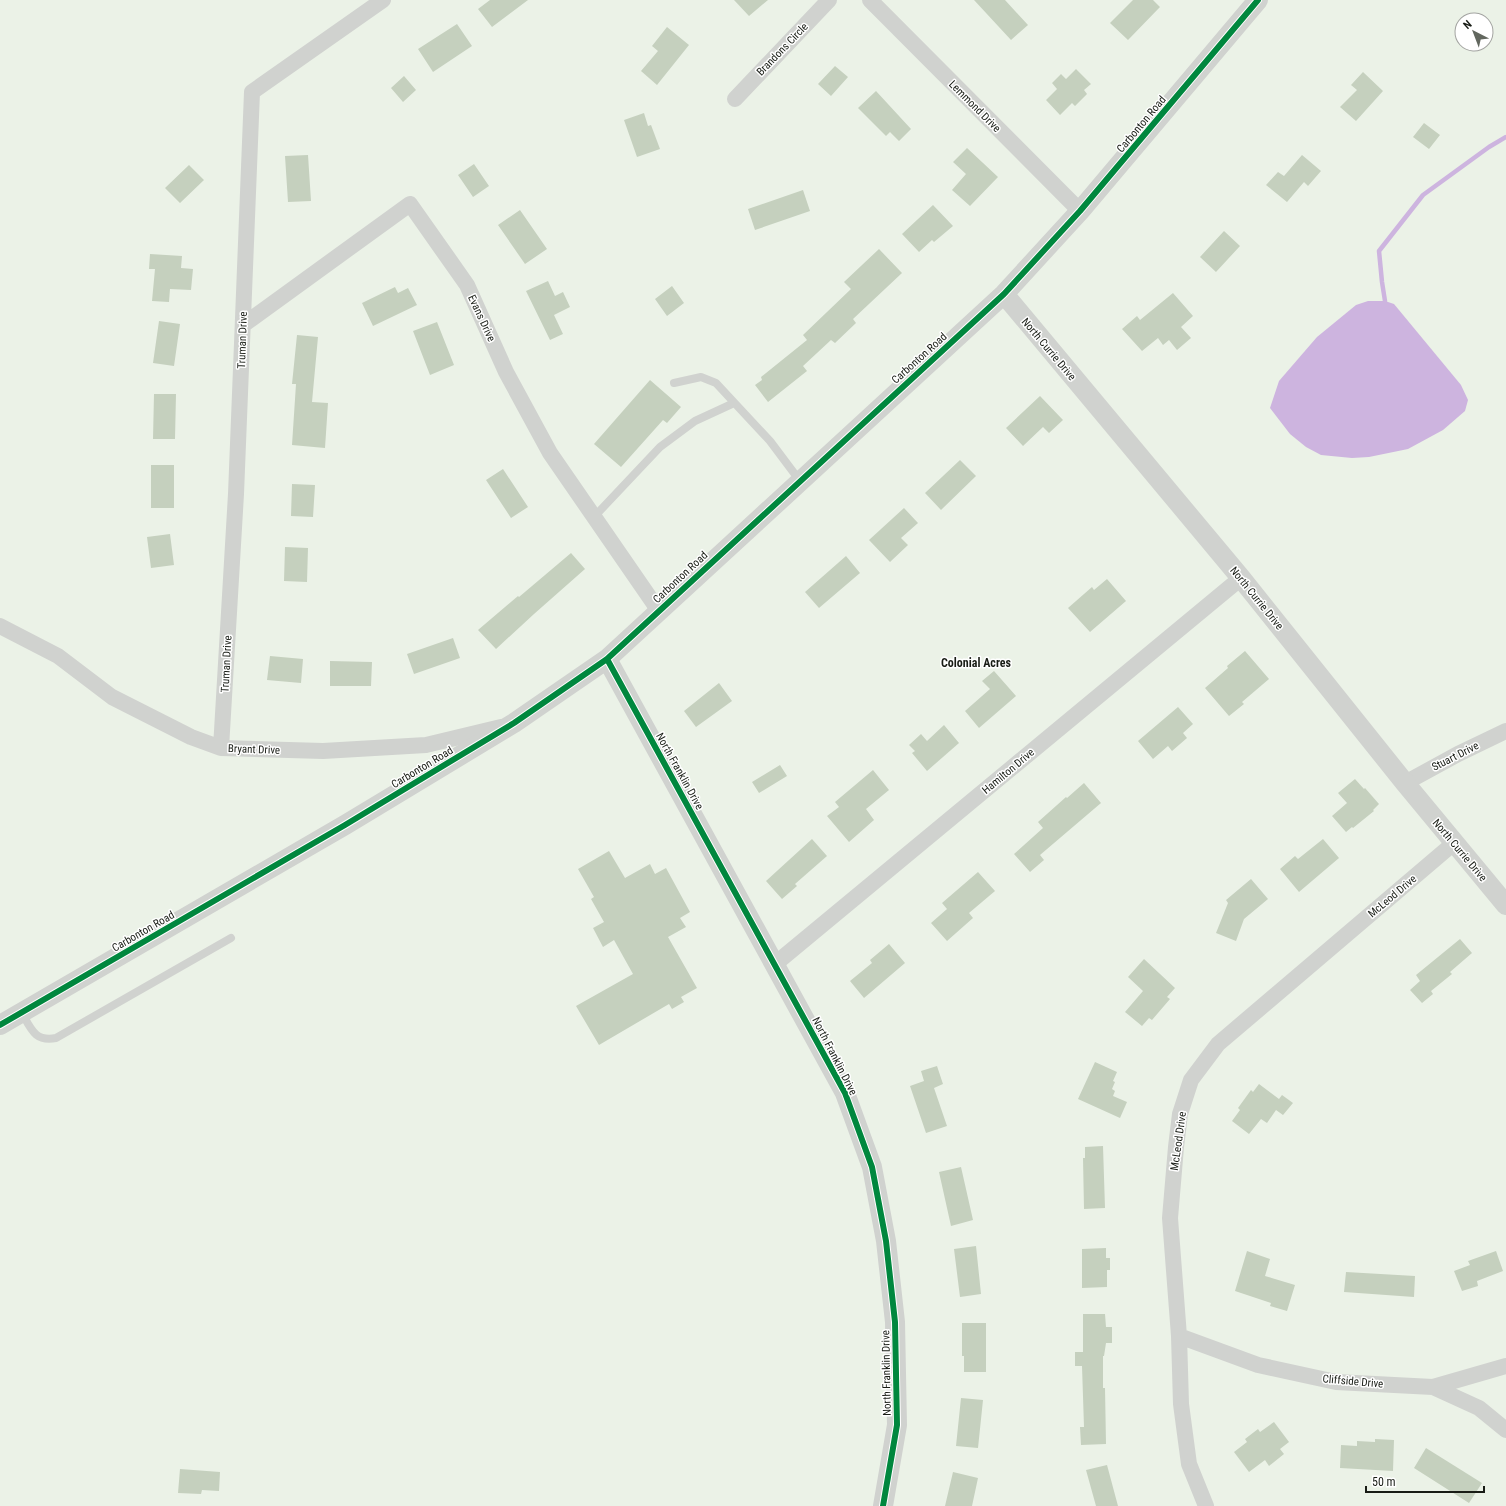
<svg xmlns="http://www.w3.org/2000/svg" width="1506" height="1506" font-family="'Roboto Condensed',sans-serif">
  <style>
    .water { fill: #cdb4df }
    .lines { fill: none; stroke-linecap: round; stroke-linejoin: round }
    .stream { stroke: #cdb4df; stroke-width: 4.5 }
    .building { fill: #c5d0be }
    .service { stroke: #d0d2cf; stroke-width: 8 }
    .minor { stroke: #d0d2cf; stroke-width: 16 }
    .tertiary { stroke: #d0d2cf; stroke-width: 20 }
    .cycleway-casing { stroke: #fff; stroke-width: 8 }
    .cycleway { stroke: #00873e; stroke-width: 6 }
    .labels { text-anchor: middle; stroke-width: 3; stroke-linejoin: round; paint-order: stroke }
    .street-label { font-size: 11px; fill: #181c15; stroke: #fff }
    .neighbourhood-label { font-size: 12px; font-weight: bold; fill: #181c15; stroke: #fff }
  </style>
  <rect width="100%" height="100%" fill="#ebf2e7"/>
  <path class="water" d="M1368,301H1385L1394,304L1461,385L1468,400L1465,411L1443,430L1408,449L1369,457L1352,458L1321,455L1306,447L1290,434L1270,408L1279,381L1317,337L1356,305Z"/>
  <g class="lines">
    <path class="stream" d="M1383,306L1385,301L1382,282L1379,251L1423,195L1489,147L1506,137"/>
  </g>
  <path class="building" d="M490,0H528L492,27L478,9Z
    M734,0H768L749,16Z
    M974,0H1005L1028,25L1011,40Z
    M1133,0H1153L1160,7L1128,40L1110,23Z
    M457,24L472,46L433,72L418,49Z
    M667,27L689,45L657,85L641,71L658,51L652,46Z
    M835,66L848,77L831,96L818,84Z
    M1076,69L1091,84L1084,90L1087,94L1075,106L1072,103L1060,115L1046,100L1057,89L1052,83L1061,74L1066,79Z
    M1363,72L1383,91L1356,121L1340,107L1357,90L1351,85Z
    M404,76L416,90L403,102L391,88Z
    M876,91L911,129L899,141L890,132L886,136L858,108Z
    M644,113L648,126L651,125L660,149L637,157L624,120Z
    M1424,123L1440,135L1429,149L1413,137Z
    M967,148L998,177L970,206L952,190L966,174L953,162Z
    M308,155L311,201L288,202L285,156Z
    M1302,155L1321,171L1308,186L1304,182L1287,202L1266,185L1278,172L1284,176Z
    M474,164L489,186L473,197L458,175Z
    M189,165L204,180L180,203L165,188Z
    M803,190L810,211L755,230L748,209Z
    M933,205L953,226L934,242L932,240L919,252L902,234Z
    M520,210L547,249L525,264L498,225Z
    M1224,231L1240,246L1216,272L1200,257Z
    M879,249L902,273L853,319L856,323L835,343L831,340L803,366L807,371L768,402L755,385L762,380L761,377L807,340L803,335L851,289L844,282Z
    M150,254L182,256L181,268L193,269L191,290L170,289L169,302L152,301L155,269H149Z
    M548,281L555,296L563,292L570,307L554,315L563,334L550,340L526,291Z
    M672,286L684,303L667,316L655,299Z
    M395,287L398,293L408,288L417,305L373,326L362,303Z
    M1173,293L1193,316L1181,327L1191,338L1177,350L1169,340L1163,345L1158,338L1142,351L1122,329L1137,316L1140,320Z
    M159,321L180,324L174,366L153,363Z
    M437,322L454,365L430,375L413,331Z
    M297,335L318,337L312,402L328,403L325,448L292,445L296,384H292Z
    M650,380L681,407L667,423L663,420L621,467L594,444Z
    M154,394H176L175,439H153Z
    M1040,396L1063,420L1049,433L1043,427L1023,446L1006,428Z
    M960,460L976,476L941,510L925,493Z
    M151,465H174V508H151Z
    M503,469L528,507L511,518L486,480Z
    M292,484L315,485L313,517L291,516Z
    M904,508L918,523L901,538L908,545L890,562L869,540Z
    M170,534L174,565L151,568L147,537Z
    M285,547L308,548L307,582L284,581Z
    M571,553L585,569L534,614L496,649L478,630L518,596L519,597Z
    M846,556L860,573L819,608L805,592Z
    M1107,579L1126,601L1090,632L1068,608L1092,587L1094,590Z
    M453,638L460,658L414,674L407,654Z
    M1245,651L1269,679L1242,702L1244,704L1229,716L1205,688L1228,668L1227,666Z
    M270,656L303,659L301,683L267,680Z
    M330,661L372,662L371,686H330Z
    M994,671L1016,696L979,728L965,711L990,689L982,681Z
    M719,683L732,701L696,727L684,711Z
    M1178,707L1193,724L1183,733L1187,738L1172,751L1168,746L1153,759L1138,741Z
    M944,725L959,743L927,771L912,753L915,751L909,745L921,734L927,741Z
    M780,765L787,776L759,793L752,782Z
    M873,770L889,790L866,809L874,820L849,842L827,816L839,807L835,802Z
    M1355,779L1364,789L1365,788L1379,804L1373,810L1374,811L1353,828L1352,827L1346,832L1332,816L1347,803L1338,793Z
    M1084,783L1101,803L1040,855L1044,860L1030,872L1014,854L1043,828L1038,822L1066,797L1067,798Z
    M812,839L827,856L795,884L797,886L782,899L766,881Z
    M1323,839L1339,858L1299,892L1280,869L1295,856L1298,859Z
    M609,851L625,878L650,864L655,874L666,868L690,912L680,918L686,927L668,937L697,988L681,997L684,1002L672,1009L669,1004L599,1045L576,1006L633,974L614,940L603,947L593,928L604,922L591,899L594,897L578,869Z
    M978,872L995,891L969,913L973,918L947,941L931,923L947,909L942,903Z
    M1251,879L1268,899L1244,919L1236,941L1216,933L1228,903L1226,900Z
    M1460,939L1472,953L1450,972L1452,974L1431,991L1433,994L1422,1003L1410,990L1420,981L1416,975Z
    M889,944L905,963L864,998L850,981L872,963L870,960Z
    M1144,959L1175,988L1167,997L1170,999L1152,1020L1149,1018L1142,1026L1125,1012L1143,991L1128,977Z
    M1095,1062L1117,1072L1113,1081L1115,1082L1112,1089L1115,1091L1113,1096L1127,1102L1120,1118L1078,1099Z
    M937,1066L943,1084L934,1088L947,1126L926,1133L910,1086L924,1081L921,1071Z
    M1259,1084L1279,1099L1282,1095L1293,1103L1283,1115L1276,1110L1267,1123L1261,1119L1249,1134L1232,1121L1240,1110L1238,1108L1251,1090L1253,1092Z
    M1103,1146L1105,1208L1084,1209L1083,1158H1085V1147Z
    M961,1167L973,1220L951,1226L939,1172Z
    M976,1246L981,1294L960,1297L954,1249Z
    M1106,1248V1258H1110V1270H1107V1287L1082,1288V1249Z
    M1247,1251L1270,1259L1265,1276L1295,1285L1287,1311L1270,1306L1271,1303L1235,1291Z
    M1496,1251L1503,1271L1477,1281L1478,1286L1462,1291L1454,1271L1470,1265L1468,1261Z
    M1346,1272L1415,1276L1414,1297L1344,1292Z
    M1083,1314H1105L1106,1327H1112V1343H1106L1104,1356H1103V1388H1105L1106,1444L1081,1445L1080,1427H1084L1082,1366H1075V1352H1083Z
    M962,1323H986V1372H964V1356H962Z
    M961,1398L983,1400L978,1448L956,1446Z
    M1274,1422L1289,1442L1280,1449L1284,1454L1269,1466L1265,1460L1249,1472L1234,1452L1247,1442L1245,1439L1258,1429L1260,1432Z
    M1375,1439L1394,1440L1393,1471L1340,1468L1341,1445L1357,1446V1441L1375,1442Z
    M1426,1448L1482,1483L1469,1503L1414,1468Z
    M1107,1465L1118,1506H1096L1086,1470Z
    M180,1469L220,1472L219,1491L202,1490L201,1494L178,1493Z
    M953,1472L978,1478L972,1506H945Z"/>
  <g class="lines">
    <path class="service" d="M674,383L701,377L716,383L770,441L800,481
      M594,517L660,447L695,421L734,403
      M22,1013C31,1029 35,1042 56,1038L231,938"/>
    <path class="minor" d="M870,0L1080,211
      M735,99L829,0
      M243,325L410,204L467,285L506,372L550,453L659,611
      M0,626L58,656L112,697L191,737L221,748L323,751L426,745L501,727
      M221,748L236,494L252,92L383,0
      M1405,783L1458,754L1506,731
      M775,964L1241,578
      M1179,1336L1258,1365L1336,1382L1433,1387L1506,1366
      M1433,1387L1479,1408L1506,1430
      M1206,1506L1189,1464L1181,1404L1179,1336L1170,1218L1176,1147L1180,1114L1191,1080L1218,1044L1454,843"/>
    <path class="tertiary" d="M1004,294L1241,578L1405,783L1506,905
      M607,659L845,1093L872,1167L886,1241L895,1322L897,1425L883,1506
      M0,1025L345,825L514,723L607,659L1004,294L1080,211L1258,0"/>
    <defs>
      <path id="cycleway" d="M607,659L845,1093L872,1167L886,1241L895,1322L897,1425L883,1506
        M0,1025L345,825L514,723L607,659L1004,294L1080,211L1258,0"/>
    </defs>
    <use href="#cycleway" class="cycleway-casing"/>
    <use href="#cycleway" class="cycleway"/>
  </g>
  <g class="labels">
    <g class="street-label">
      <text transform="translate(782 49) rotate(-46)" y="4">Brandons Circle</text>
      <text transform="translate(975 106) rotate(45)" y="4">Lemmond Drive</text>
      <text transform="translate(1141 124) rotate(-50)" y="4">Carbonton Road</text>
      <text transform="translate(482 318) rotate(65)" y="4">Evans Drive</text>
      <text transform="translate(242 340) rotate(-88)" y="4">Truman Drive</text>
      <text transform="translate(1049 349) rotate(50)" y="4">North Currie Drive</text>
      <text transform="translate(919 358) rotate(-42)" y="4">Carbonton Road</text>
      <text transform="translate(680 577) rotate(-43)" y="4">Carbonton Road</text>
      <text transform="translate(1257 598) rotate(51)" y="4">North Currie Drive</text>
      <text transform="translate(226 664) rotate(-87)" y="4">Truman Drive</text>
      <text transform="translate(254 749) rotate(2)" y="4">Bryant Drive</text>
      <text transform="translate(1455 756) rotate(-27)" y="4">Stuart Drive</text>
      <text transform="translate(422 767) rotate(-31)" y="4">Carbonton Road</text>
      <text transform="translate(680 771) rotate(61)" y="4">North Franklin Drive</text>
      <text transform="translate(1008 771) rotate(-40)" y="4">Hamilton Drive</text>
      <text transform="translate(1460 850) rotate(50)" y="4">North Currie Drive</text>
      <text transform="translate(1392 896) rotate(-40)" y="4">McLeod Drive</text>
      <text transform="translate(143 931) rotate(-30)" y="4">Carbonton Road</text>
      <text transform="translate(835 1056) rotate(63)" y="4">North Franklin Drive</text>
      <text transform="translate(1178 1141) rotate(-82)" y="4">McLeod Drive</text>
      <text transform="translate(886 1373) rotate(-91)" y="4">North Franklin Drive</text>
      <text transform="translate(1353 1381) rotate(5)" y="4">Cliffside Drive</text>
    </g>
    <g class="neighbourhood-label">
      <text x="976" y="667">Colonial Acres</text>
    </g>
  </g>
  <g transform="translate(1474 32) rotate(318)"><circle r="19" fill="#ffffff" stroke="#a3a4a1"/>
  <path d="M0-3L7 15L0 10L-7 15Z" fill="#62675e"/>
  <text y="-6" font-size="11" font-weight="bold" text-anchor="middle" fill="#181c15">N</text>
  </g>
  <path d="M1366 1486v6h118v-6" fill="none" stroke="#181c15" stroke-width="2"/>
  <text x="1372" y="1486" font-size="12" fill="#181c15" stroke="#ffffff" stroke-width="3" paint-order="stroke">50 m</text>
</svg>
